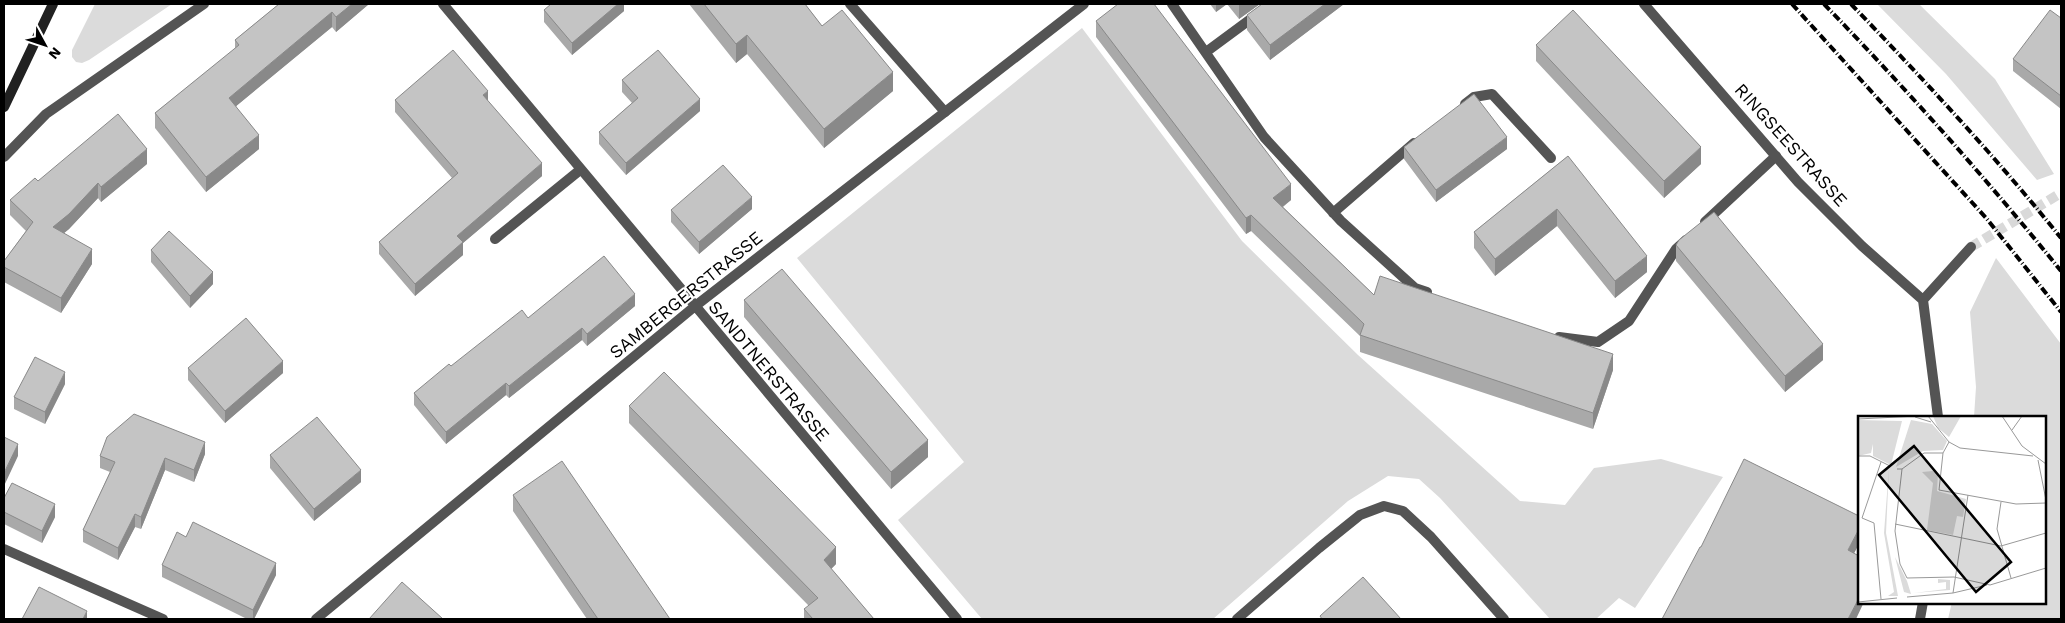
<svg xmlns="http://www.w3.org/2000/svg" width="2065" height="623" font-family="'Work Sans',sans-serif">
  <style>
    .green { fill: #dbdbdb }
    .lines { fill: none; stroke-linecap: round; stroke-linejoin: round }
    .street-tunnel { stroke: #d9d9d9; stroke-width: 10; stroke-dasharray: 10 5; stroke-linecap: butt }
    .lane { stroke: #545454; stroke-width: 10 }
    .street { stroke: #545454; stroke-width: 10 }
    .secondary { stroke: #212121; stroke-width: 10 }
    .rail { stroke: #000; stroke-width: 4; stroke-dasharray: 8 2.5 1 2.5; stroke-linecap: butt }
    .wall { fill: #a9a9a9 }
    .shaded-wall { fill: #898989 }
    .building { fill: #c4c4c4; stroke: #898989 }
    .labels { text-anchor: middle; stroke-width: 4; stroke-linejoin: round; paint-order: stroke }
    .street-label { font-size: 18px; fill: #000; stroke: #fff }
    .inset-road { fill: none; stroke: #999; stroke-width: 1 }
    .view { fill: #000; fill-opacity: 0.15; stroke: #000; stroke-width: 2.5 }
    .inset-edge { fill: none; stroke: #000; stroke-width: 2.5 }
  </style>
  <rect width="100%" height="100%" fill="#fff"/>
  <path class="green" d="M95,4H172L89,60L82,63L76,62L72,57V50Z
    M1877,4H1919L1995,79L2054,174L2037,180L1946,74Z
    M1082,28L1242,241L1358,355L1520,501L1565,505L1594,468L1661,459L1723,477L1635,608L1619,598L1596,619H1550L1440,498L1419,479L1388,476L1348,501L1213,619H982L898,520L964,462L797,258Z
    M1996,258L2061,344V619H1948L1952,602H2044V417H1974L1976,387L1970,312Z"/>
  <g class="lines">
    <path class="street-tunnel" d="M1971,247L2061,193"/>
    <path class="lane" d="M850,4L945,112
      M1172,4L1264,137L1341,221L1415,288L1427,292
      M1206,52L1271,4
      M1465,104L1474,97L1492,94L1551,158
      M1333,213L1414,143
      M1705,222L1776,156
      M495,239L580,170
      M1559,337L1598,342L1629,321L1676,249L1686,240"/>
    <path class="street" d="M443,4L957,619
      M1644,4L1798,182L1862,246L1923,300
      M4,157L46,114L204,4
      M1938,417L1923,300L1971,247
      M4,549L163,619
      M316,619L694,307L1084,4
      M1237,619L1319,548L1360,515L1384,506L1403,511L1431,537L1504,619
      M1920,619L1923,602"/>
    <path class="secondary" d="M4,107L53,4"/>
    <path class="rail" d="M1792,4L1987,219L2061,312
      M1824,4C1907,90 1986,178 2061,271
      M1851,4C1924,80 1995,156 2061,238"/>
  </g>
  <path class="wall" d="M279,4H369L336,32L332,27L236,106L259,149L206,192L155,128V113L235,49V40Z
    M624,4V11L572,55L544,22V10Z
    M689,4H805L822,26L893,91L824,148L747,54L736,63Z
    M1210,4H1227L1216,12Z
    M1227,4H1260L1239,19Z
    M1262,4H1344L1270,60L1247,30V15Z
    M2061,18V109L2013,71V59Z
    M1096,21L1291,200L1283,207L1374,295L1613,370L1593,429L1360,352V336L1251,231L1246,234L1096,37Z
    M1536,45L1701,164L1664,198L1536,61Z
    M622,80L700,111L626,175L599,144V132L632,103L622,92Z
    M395,100L488,101L542,176L463,243V255L415,296L379,254V242L452,178L395,112Z
    M1404,147L1507,149L1436,202L1404,159Z
    M1568,156L1647,272L1615,298L1557,226L1495,276L1474,248V232Z
    M147,164L101,202L98,198L69,229L64,233L92,264L61,313L4,282V261L26,231L10,215V200Z
    M752,209L699,254L671,222V210Z
    M1676,245L1823,360L1785,392L1676,261Z
    M151,250L213,284L190,308L151,262Z
    M744,300L928,457L891,489L744,317Z
    M635,306L587,346L582,340L509,398L506,395L446,444L414,405V393L451,366L528,318Z
    M188,368L283,373L225,423L188,380Z
    M65,384L45,424L14,409V397Z
    M629,406L836,564L831,569L874,619H804V609L809,606L629,423Z
    M205,454L194,482L165,470L141,529L135,527L118,560L83,542V530L110,472L100,468V456Z
    M270,455L361,482L314,521L270,468Z
    M513,495L670,619H587L513,511Z
    M4,498L55,517L42,543L4,524Z
    M186,537L276,575L254,619H247L162,577V565Z"/>
  <path class="shaded-wall" d="M352,4H369L336,32V17Z
    M618,4H624V11L572,55V43Z
    M1216,4H1227L1216,12Z
    M1239,4H1260L1239,19Z
    M1325,4H1344L1270,60V45Z
    M332,12V27L229,112V98Z
    M747,35V54L736,63V44Z
    M893,72V91L824,148V129Z
    M488,91V103L483,95Z
    M700,99V111L626,175V163Z
    M259,135V149L206,192V177Z
    M1507,137V149L1436,202V190Z
    M1701,147V164L1664,198V181Z
    M147,149V164L101,202V187Z
    M542,163V176L463,243V255L415,296V284L457,236Z
    M98,183V198L69,229L53,242V227Z
    M1291,184V200L1273,214V198Z
    M752,197V209L699,254V242Z
    M1557,209V226L1495,276V259Z
    M1251,215V231L1246,234V218Z
    M92,249V264L61,313V298Z
    M1647,256V272L1615,298V281Z
    M213,272V284L190,308V296Z
    M635,294V306L587,346V334Z
    M582,328V340L509,398V386Z
    M1823,344V360L1785,392V376Z
    M1613,354V370L1593,429V413Z
    M283,361V373L225,423V411Z
    M65,372V384L45,424V412Z
    M506,383V395L446,444V432Z
    M928,440V457L891,489V472Z
    M205,442V454L194,482V470Z
    M18,444V456L4,486V473Z
    M165,458V470L141,529V517Z
    M361,470V482L314,521V509Z
    M55,504V517L42,543V531Z
    M135,514V527L118,560V548Z
    M1859,529V544L1848,565V550Z
    M836,547V564L824,576V560Z
    M276,563V575L254,619H253V610Z
    M1859,598V602H1864L1856,619H1848Z
    M87,611V619H83Z"/>
  <path class="building" d="M279,4H352L336,17L332,12L229,98L259,135L206,177L155,113L239,45L235,40Z
    M551,4H618L572,43L544,10Z
    M704,4H805L822,26L842,10L893,72L824,129L747,35L736,44Z
    M1118,4H1154L1291,184L1273,198L1374,295L1380,276L1613,354L1593,413L1360,335L1364,324L1251,215L1246,218L1096,21Z
    M1262,4H1325L1270,45L1247,15Z
    M1573,10L1701,147L1664,181L1536,45Z
    M2050,10L2061,18V96L2013,59Z
    M453,50L488,91L483,95L542,163L457,236L463,242L415,284L379,242L458,173L395,100Z
    M658,50L700,99L626,163L599,132L638,98L622,80Z
    M1474,94L1507,137L1436,190L1404,147Z
    M118,114L147,149L101,187L98,183L69,214L53,227L92,249L61,298L4,267V261L33,222L10,200L35,178L38,181Z
    M1568,156L1647,256L1615,281L1557,209L1495,259L1474,232Z
    M723,165L752,197L699,242L671,210Z
    M1714,212L1823,344L1785,376L1676,245L1679,240Z
    M169,231L213,272L190,296L151,250Z
    M604,256L635,294L587,334L582,328L509,386L506,383L446,432L414,393L449,364L451,366L522,310L528,318Z
    M782,269L928,440L891,472L744,300Z
    M246,318L283,361L225,411L188,368Z
    M35,357L65,372L45,412L14,397Z
    M664,372L836,547L824,560L874,619H813L804,609L818,598L629,406Z
    M134,414L205,442L194,470L165,458L141,517L135,514L118,548L83,530L115,462L100,456L107,437Z
    M317,417L361,470L314,509L270,455Z
    M4,437L18,444L4,473Z
    M1744,459L1859,516V529L1848,550L1859,556V598L1848,619H1662L1700,547H1701Z
    M562,461L670,619H598L513,495Z
    M12,483L55,504L42,531L4,512V498Z
    M193,522L276,563L253,610L162,565L177,532L186,537Z
    M1363,577L1401,619H1322L1320,616Z
    M402,582L443,619H369Z
    M39,587L87,611L83,619H22Z"/>
  <g class="labels">
    <g class="street-label">
      <text transform="translate(1791 145) rotate(48)" y="6">RINGSEESTRASSE</text>
      <text transform="translate(686 295) rotate(-39)" y="6">SAMBERGERSTRASSE</text>
      <text transform="translate(769 371) rotate(50)" y="6">SANDTNERSTRASSE</text>
    </g>
  </g>
  <g transform="translate(1858 416)">
    <rect width="188" height="188" fill="#fff"/>
    <path d="M75,0H103L91,21L80,12ZM0,4L44,5L33,49L15,40V28L13,37L0,40ZM53,4L74,8L89,25L85,34L65,35L38,51ZM31,52L28,117L40,180H30L36,176L26,117ZM75,55L80,57L79,75L108,83L105,101L99,100L95,119L69,114L75,67L64,56ZM37,141L49,165L53,178L46,176ZM80,163L92,164V174L56,177L88,173V166L80,167Z" fill="#dbdbdb"/>
    <path class="inset-road" d="M70,0L91,26L102,32L175,40M144,0L164,30L188,48M57,1L73,6M0,3L59,0M154,14L164,0M91,26L85,37L81,74L158,88L188,87M0,40H12L32,50M180,44L188,84M23,46L4,102L16,107L23,183M39,53H44L66,37H85M44,53L37,115L42,148L49,162L96,161L132,169L188,152M143,86L139,113L153,162M37,108L143,130L188,117M95,177L110,79M49,181L95,177L129,169M0,186L39,182"/>
    <path class="view" d="M56,30L153,146L118,176L21,59Z"/>
    <rect width="188" height="188" class="inset-edge"/>
  </g>
  <rect width="2065" height="623" fill="none" stroke="#000000" stroke-width="10"/>
  <g transform="translate(45 45) rotate(130)" stroke="#ffffff" stroke-width="4" paint-order="stroke">
  <path d="M0-4L9 19L0 12L-9 19Z" fill="#000000"/>
  <text y="-8" font-size="14" font-weight="bold" text-anchor="middle" fill="#000000">N</text>
  </g>
</svg>
